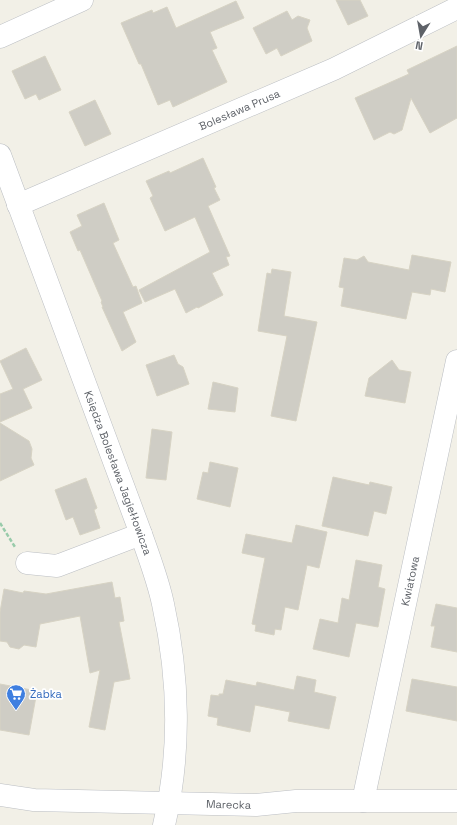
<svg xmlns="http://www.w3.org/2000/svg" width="457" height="825" font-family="'Space Grotesk',sans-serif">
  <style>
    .building { fill: #cfcdc5; stroke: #d7d3c4 }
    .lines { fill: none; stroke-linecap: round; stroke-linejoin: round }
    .minor-casing { stroke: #bbbec3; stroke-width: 23 }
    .tertiary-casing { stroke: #bbbec3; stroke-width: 23 }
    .path { stroke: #98cbaa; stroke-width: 2.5; stroke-dasharray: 4 2; stroke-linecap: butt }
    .minor { stroke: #fff; stroke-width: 22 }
    .tertiary { stroke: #fff; stroke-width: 22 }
    .labels { text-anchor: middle; stroke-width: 3.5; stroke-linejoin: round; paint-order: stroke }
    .street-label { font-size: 11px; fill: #5e6268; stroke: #fff }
    .shop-label { font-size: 11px; fill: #366cbe; stroke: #fff; text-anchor: start }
  </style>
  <rect width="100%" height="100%" fill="#f2f0e7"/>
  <path class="building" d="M336,0H360L368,16L348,25Z
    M236,1L244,18L210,32L217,48L212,50L227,82L173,107L170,100L158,105L141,64H139L121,23L152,10L153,13L167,7L176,28Z
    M287,11L292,20L298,16L310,20L307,28L312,41L281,56L277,48L266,54L253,28Z
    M457,46V118L430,133L411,98L402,130L394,134L390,132L374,140L355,98L409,74L407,70Z
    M45,56L61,90L39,100L36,94L25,99L12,71Z
    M95,100L111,134L85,146L69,112Z
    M203,158L216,187L214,188L220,200L208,206L230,256L226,257L229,265L212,273L223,295L198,308L197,307L186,313L175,289L145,302L139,290L210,252L195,217L165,231L150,198L153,196L146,181L169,171L170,173Z
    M104,203L119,240L113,243L133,287L136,286L142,303L123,312L136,342L122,351L102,307H103L101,302L102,301L80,250L78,251L70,232L82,226L77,215Z
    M412,255L451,262L445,292L431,289L430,295L412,292L406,319L341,306L344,288L339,287L344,258L357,260L364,256L368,262L409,270Z
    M272,269L291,272L284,316L317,322L296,421L271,416L287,336L258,331L267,273L271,274Z
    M26,348L42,380L23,389L32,408L0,422V394L13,389L0,361Z
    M174,355L178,364L183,367L189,384L157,396L146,365Z
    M392,360L399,370L411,372L405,403L365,396L369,378Z
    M213,382L238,388L235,412L208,409Z
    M0,423L29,441L32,449L31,458L34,465L0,481Z
    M152,429L172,432L166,480L146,478Z
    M210,462L238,468L230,507L197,499L203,472L208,473Z
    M333,477L369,485L370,482L392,487L386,514L374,511L368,536L322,526Z
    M86,478L97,508L94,510L100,528L80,535L73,517L66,520L55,490Z
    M296,525L327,532L319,568L307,565L298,610L285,607L281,630L275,629L274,635L255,631L256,625L252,624L265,558L242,553L246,534L292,543Z
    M356,560L382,565L378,587L385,589L378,627L356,623L349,657L313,649L320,619L338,623L342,598L349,600Z
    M112,582L115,598L120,597L124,621L119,622L130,679L114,682L105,730L89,727L100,670L90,673L80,616L40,624L36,647L24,645L19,649L10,647L7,642L0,641V612L4,589L23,593L24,591L46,594Z
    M436,604L457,608V652L431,647L435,626H431Z
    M297,676L316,680L314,692L336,697L329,729L288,721L290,712L255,705L250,732L217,725L218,718L208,716L211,695L219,696V694H223L226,680L256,686L257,682L294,690Z
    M412,679L457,687V721L406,711Z
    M0,684L37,691L29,735L0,730Z"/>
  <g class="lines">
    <defs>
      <g id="minor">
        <path d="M0,37L82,0"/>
        <path id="s1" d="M0,155L141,534C149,557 158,580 163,604C179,676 181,753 164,825"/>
        <path id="s2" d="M18,205L334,69L457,8"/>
        <path d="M27,563L57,566L141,534"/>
        <path id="s3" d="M363,801L457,361"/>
      </g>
      <g id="tertiary">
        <path id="s4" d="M0,795L34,800L256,805L296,801H457"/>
      </g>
    </defs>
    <use href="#minor" class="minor-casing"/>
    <use href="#tertiary" class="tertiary-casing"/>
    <path class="path" d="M0,523L15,547"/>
    <use href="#minor" class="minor"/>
    <use href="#tertiary" class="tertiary"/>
  </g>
  <defs>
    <symbol id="supermarket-pin" viewBox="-11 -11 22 30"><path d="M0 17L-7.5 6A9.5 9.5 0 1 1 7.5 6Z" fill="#3f7fe0" stroke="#fff"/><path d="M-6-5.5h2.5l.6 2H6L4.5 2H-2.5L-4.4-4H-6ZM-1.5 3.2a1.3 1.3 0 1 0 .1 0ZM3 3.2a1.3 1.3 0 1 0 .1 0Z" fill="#fff"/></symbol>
  </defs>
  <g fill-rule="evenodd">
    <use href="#supermarket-pin" x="5" y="683" width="22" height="30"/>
  </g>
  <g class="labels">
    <g class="street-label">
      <text dy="4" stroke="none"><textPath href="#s2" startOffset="241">Bolesława Prusa</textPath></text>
      <text dy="4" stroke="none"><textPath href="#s1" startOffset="339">Księdza Bolesława Jagiełłowicza</textPath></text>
      <text dy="4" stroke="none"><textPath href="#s3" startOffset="225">Kwiatowa</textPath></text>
      <text dy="4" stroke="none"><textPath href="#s4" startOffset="229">Marecka</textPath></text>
    </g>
    <g class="shop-label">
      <text x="30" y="698">Żabka</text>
    </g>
  </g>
  <g transform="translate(421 36) rotate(191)" stroke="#ffffff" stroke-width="3" paint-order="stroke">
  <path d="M0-3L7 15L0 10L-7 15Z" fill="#5e6268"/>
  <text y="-6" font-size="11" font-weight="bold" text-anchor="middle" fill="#5e6268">N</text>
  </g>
</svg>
